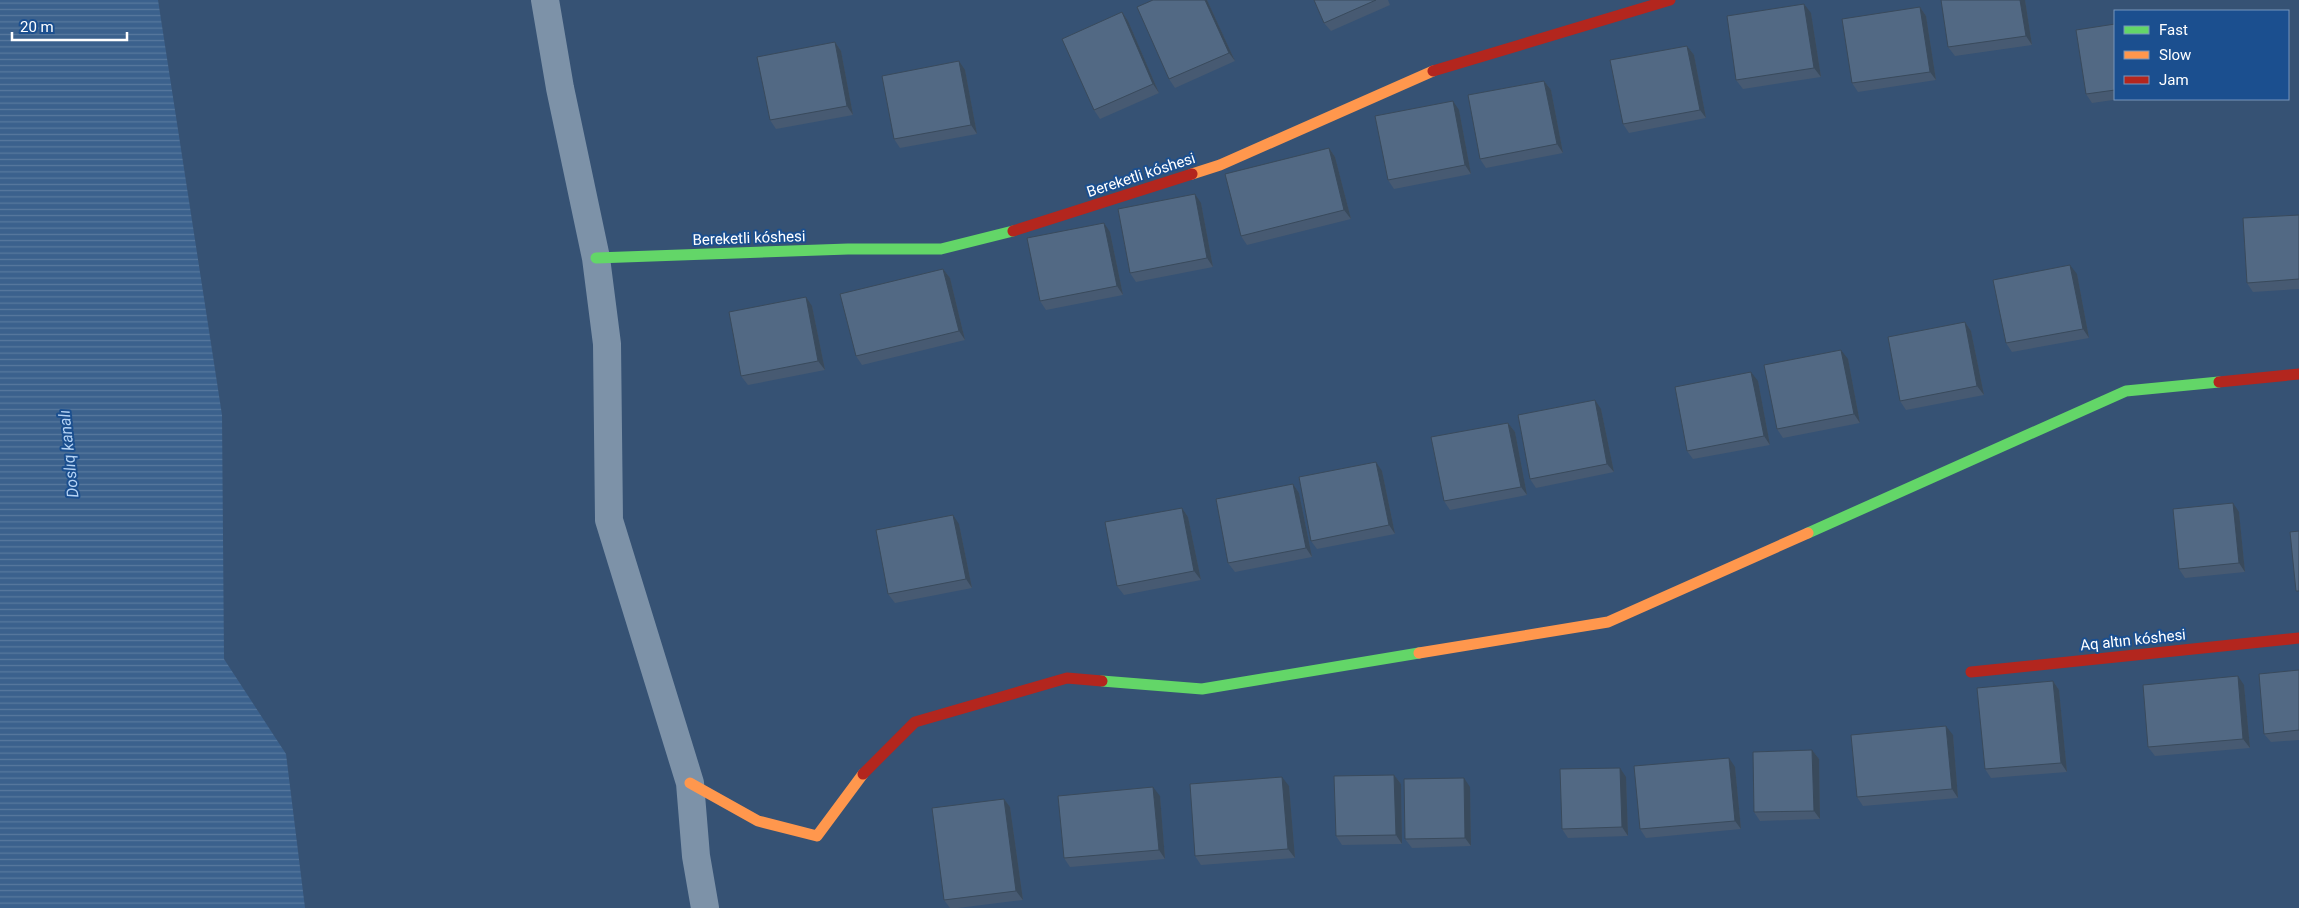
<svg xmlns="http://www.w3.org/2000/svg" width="2299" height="908" font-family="Roboto,sans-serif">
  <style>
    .water { fill: url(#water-rules) }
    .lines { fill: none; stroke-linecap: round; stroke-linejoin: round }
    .street { stroke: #7d92a8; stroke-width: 28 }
    .fast { stroke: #63d668; stroke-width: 11 }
    .slow { stroke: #ff974d; stroke-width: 11 }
    .jam { stroke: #b3261e; stroke-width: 11 }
    .wall { fill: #475a72 }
    .shaded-wall { fill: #394a5c }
    .building { fill: #526984; stroke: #394a5c }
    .labels { text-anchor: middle; stroke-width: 4; stroke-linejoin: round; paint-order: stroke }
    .street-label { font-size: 15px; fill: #fff; stroke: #1b4f8f }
    .water-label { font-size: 16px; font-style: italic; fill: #b5d3f5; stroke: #1b4f8f }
  </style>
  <defs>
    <pattern id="water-rules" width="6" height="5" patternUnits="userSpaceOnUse" patternTransform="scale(1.25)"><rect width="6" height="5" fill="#3b618d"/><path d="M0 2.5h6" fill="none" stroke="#58799e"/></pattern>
  </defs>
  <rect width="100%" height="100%" fill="#365274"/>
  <path class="water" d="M0,0H158L222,415L224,659L286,754L305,908H0Z"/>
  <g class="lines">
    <path class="street" d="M545,0L560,88L596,258L607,344L609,520L690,783L696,856L705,908"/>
    <path class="fast" d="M596,258L848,249H941L1013,231
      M1808,533L2126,391L2219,382
      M1102,681L1202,689L1419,653"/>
    <path class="slow" d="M1192,174L1220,165L1433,71
      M1419,653L1608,622L1808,533
      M690,783L758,821L817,836L863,774"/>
    <path class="jam" d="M1433,71L1670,0
      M1013,231L1192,174
      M2219,382L2299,374
      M1971,672L2299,638
      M863,774L915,722L1067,678L1102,681"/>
  </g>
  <path class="wall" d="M1153,0H1207L1235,61L1175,88L1169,79Z
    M1314,0H1388L1390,5L1331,31L1324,23Z
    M2025,0L2032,45L1955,56L1948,47Z
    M1920,7L1926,16L1936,80L1858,92L1852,83Z
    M1122,12L1128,21L1159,93L1100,119L1094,110Z
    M1811,13L1821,77L1743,89L1736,80Z
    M2115,24V99H2120L2092,103L2086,94Z
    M835,42L841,51L853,115L776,129L770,120Z
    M1687,46L1694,55L1706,118L1629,133L1623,124Z
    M965,70L977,134L900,148L894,139Z
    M1544,81L1551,90L1563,153L1486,168L1480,159Z
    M1459,110L1471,174L1394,189L1388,180Z
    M1329,148L1335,157L1351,219L1247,245L1241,236Z
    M1201,203L1213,267L1136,282L1130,273Z
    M2299,215V289L2253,292L2247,283Z
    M1110,232L1123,295L1046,310L1040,301Z
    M943,269L950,278L965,340L862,365L856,356Z
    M2077,274L2089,338L2012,352L2006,343Z
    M812,306L825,370L748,385L741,376Z
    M1965,322L1971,331L1984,395L1906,410L1900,401Z
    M1848,359L1860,423L1783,438L1777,429Z
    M1758,381L1770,445L1693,459L1687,451Z
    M1601,409L1614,472L1536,488L1530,479Z
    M1508,423L1515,432L1527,495L1450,510L1444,501Z
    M1382,471L1395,534L1317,549L1311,541Z
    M1293,484L1299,493L1312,557L1235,572L1228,563Z
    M1182,508L1188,517L1201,580L1124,595L1117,586Z
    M2239,512L2245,572L2185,578L2179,569Z
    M959,524L972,588L895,603L888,594Z
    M2299,670V740L2271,742L2264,734Z
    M2053,681L2059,690L2067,772L1991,778L1985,769Z
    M2244,685L2250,748L2155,756L2148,747Z
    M1953,735L1958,798L1863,806L1857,797Z
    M1812,750L1819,759L1820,819L1760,821L1754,812Z
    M1735,767L1741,829L1646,838L1640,829Z
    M1394,775L1401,784L1402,844L1342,845L1336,836Z
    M1626,777L1628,836L1568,838L1562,829Z
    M1289,786L1295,858L1201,865L1195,856Z
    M1470,787L1471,846L1412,848L1405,839Z
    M1160,796L1165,859L1070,867L1064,858Z
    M1004,799L1010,807L1023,900L958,908H950L944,900Z"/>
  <path class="shaded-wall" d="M1205,0H1207L1235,61L1229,53Z
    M2020,0H2025L2032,45L2026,36Z
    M1804,4L1811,13L1821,77L1814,68Z
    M1920,7L1926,16L1936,80L1930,72Z
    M1122,12L1128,21L1159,93L1153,84Z
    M835,42L841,51L853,115L847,106Z
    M1687,46L1694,55L1706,118L1700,110Z
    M959,61L965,70L977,134L971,125Z
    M1544,81L1551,90L1563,153L1557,144Z
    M1453,101L1459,110L1471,174L1465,165Z
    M1329,148L1335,157L1351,219L1344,210Z
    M1195,194L1201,203L1213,267L1207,258Z
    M1104,223L1110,232L1123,295L1117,286Z
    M2070,265L2077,274L2089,338L2083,329Z
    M943,269L950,278L965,340L959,331Z
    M806,297L812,306L825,370L818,361Z
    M1965,322L1971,331L1984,395L1977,386Z
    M1841,350L1848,359L1860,423L1854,414Z
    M1751,372L1758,381L1770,445L1764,436Z
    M1595,400L1601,409L1614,472L1607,464Z
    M1508,423L1515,432L1527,495L1521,487Z
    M1376,462L1382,471L1395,534L1389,525Z
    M1293,484L1299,493L1312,557L1306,548Z
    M2233,503L2239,512L2245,572L2239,563Z
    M1182,508L1188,517L1201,580L1194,571Z
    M953,515L959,524L972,588L966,579Z
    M2238,676L2244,685L2250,748L2243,739Z
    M2053,681L2059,690L2067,772L2061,763Z
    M1946,726L1953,735L1958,798L1952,789Z
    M1812,750L1819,759L1820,819L1814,811Z
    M1729,758L1735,767L1741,829L1735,821Z
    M1620,768L1626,777L1628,836L1622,827Z
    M1394,775L1401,784L1402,844L1396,835Z
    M1282,777L1289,786L1295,858L1288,849Z
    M1464,778L1470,787L1471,846L1465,838Z
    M1153,787L1160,796L1165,859L1159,850Z
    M1004,799L1010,807L1023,900L1016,891Z"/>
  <path class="building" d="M1153,0H1205L1229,53L1169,79L1137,7Z
    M1314,0H1376L1324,23Z
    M1941,0H2020L2026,36L1948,47Z
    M1804,4L1814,68L1736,80L1727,16Z
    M1920,7L1930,72L1852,83L1842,19Z
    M1122,12L1153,84L1094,110L1062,39Z
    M2115,24V90L2086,94L2076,30Z
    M835,42L847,106L770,120L757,57Z
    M1687,46L1700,110L1623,124L1610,60Z
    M959,61L971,125L894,139L882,76Z
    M1544,81L1557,144L1480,159L1468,95Z
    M1453,101L1465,165L1388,180L1375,116Z
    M1329,148L1344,210L1241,236L1225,174Z
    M1195,194L1207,258L1130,273L1118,209Z
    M2299,215V279L2247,283L2243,218Z
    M1104,223L1117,286L1040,301L1027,238Z
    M2070,265L2083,329L2006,343L1993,280Z
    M943,269L959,331L856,356L840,294Z
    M806,297L818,361L741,376L729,312Z
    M1965,322L1977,386L1900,401L1888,337Z
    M1841,350L1854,414L1777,429L1764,365Z
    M1751,372L1764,436L1687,451L1675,387Z
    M1595,400L1607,464L1530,479L1518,415Z
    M1508,423L1521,487L1444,501L1431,437Z
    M1376,462L1389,525L1311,541L1299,477Z
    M1293,484L1306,548L1228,563L1216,499Z
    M2233,503L2239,563L2179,569L2173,509Z
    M1182,508L1194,571L1117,586L1105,522Z
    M953,515L966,579L888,594L876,530Z
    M2299,531V591H2296L2290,532Z
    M2299,670V730L2264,734L2259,674Z
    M2238,676L2243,739L2148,747L2143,685Z
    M2053,681L2061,763L1985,769L1977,688Z
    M1946,726L1952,789L1857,797L1851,735Z
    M1812,750L1814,811L1754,812L1753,752Z
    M1729,758L1735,821L1640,829L1634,766Z
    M1620,768L1622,827L1562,829L1560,769Z
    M1394,775L1396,835L1336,836L1334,776Z
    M1282,777L1288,849L1195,856L1190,784Z
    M1464,778L1465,838L1405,839L1404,779Z
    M1153,787L1159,850L1064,858L1058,796Z
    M1004,799L1016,891L944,900L932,808Z"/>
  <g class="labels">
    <g class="street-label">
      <text transform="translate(1141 175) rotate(-18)" y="5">Bereketli kóshesi</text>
      <text transform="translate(749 238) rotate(-2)" y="5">Bereketli kóshesi</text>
      <text transform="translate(2133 640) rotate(-6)" y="5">Aq altın kóshesi</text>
    </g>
    <g class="water-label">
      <text transform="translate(68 454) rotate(-96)" y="6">Doslıq kanalı</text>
    </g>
  </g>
  <rect x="2114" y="10" width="175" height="90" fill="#1b4f8f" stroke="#7695bc"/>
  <rect x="2124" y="26" width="25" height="8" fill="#63d668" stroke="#7695bc"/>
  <text x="2159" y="35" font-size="15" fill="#ffffff">Fast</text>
  <rect x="2124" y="51" width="25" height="8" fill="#ff974d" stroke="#7695bc"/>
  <text x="2159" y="60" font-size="15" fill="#ffffff">Slow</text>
  <rect x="2124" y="76" width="25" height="8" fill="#b3261e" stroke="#7695bc"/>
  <text x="2159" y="85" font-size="15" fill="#ffffff">Jam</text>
  <path d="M12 32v8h115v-8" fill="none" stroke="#ffffff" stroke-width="2.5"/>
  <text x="20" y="32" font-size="15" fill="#ffffff" stroke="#1b4f8f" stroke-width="4" paint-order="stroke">20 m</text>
</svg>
